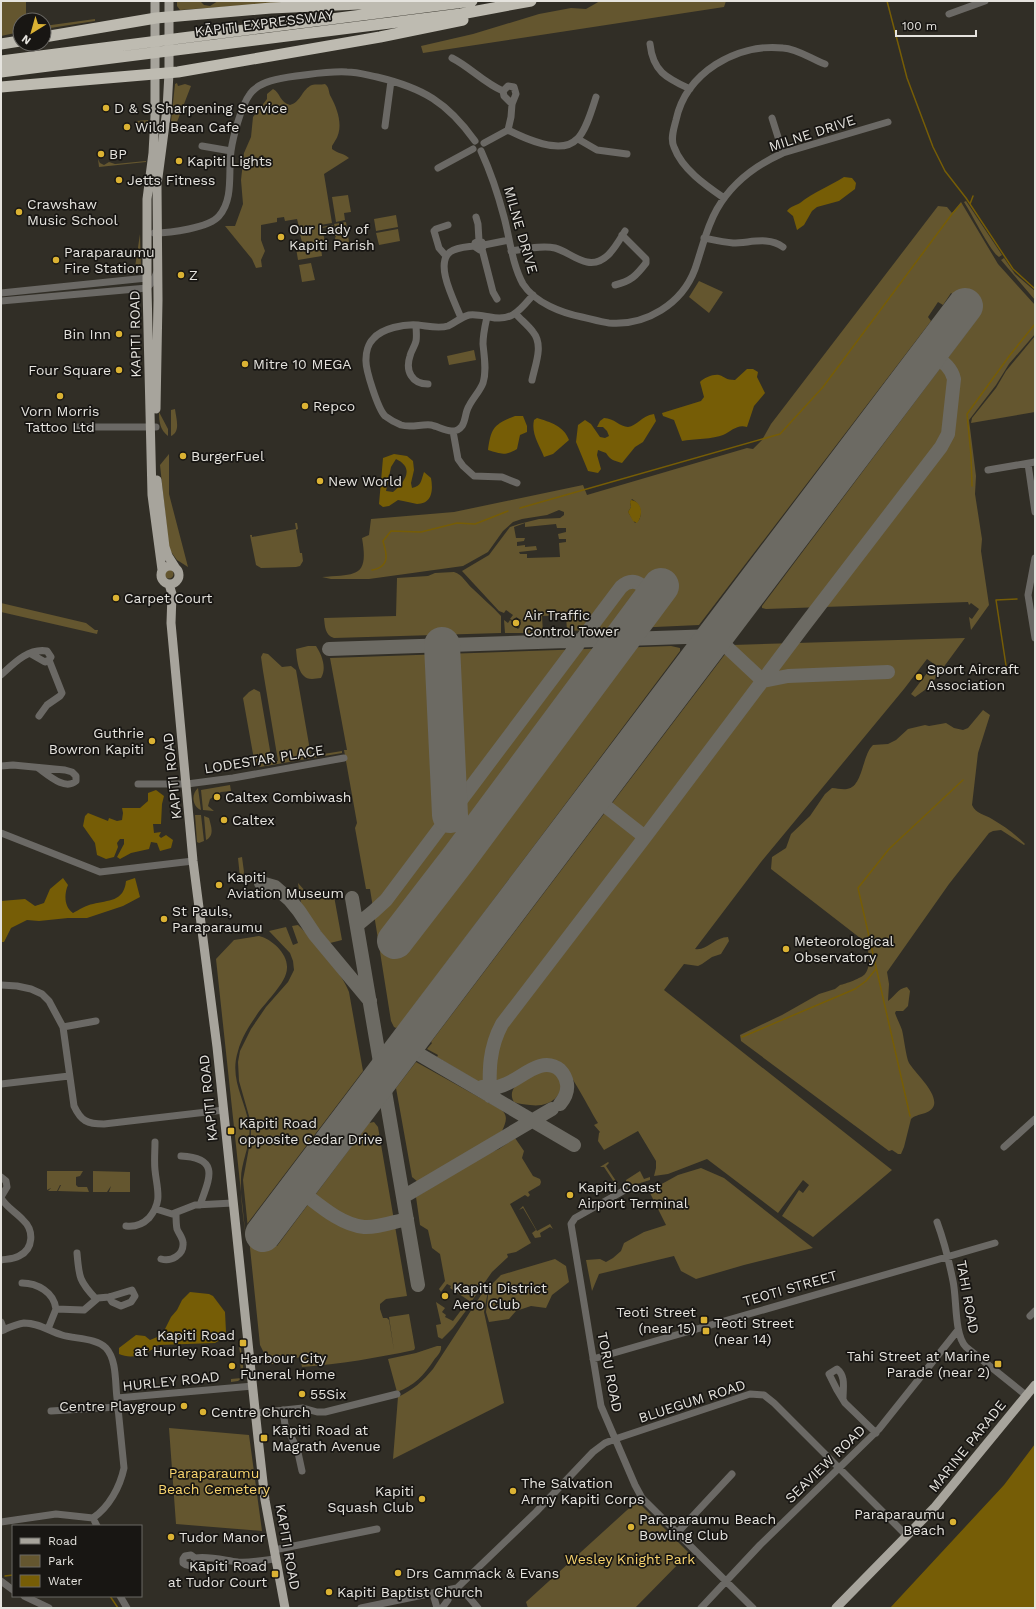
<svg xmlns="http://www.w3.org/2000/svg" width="1036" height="1609" font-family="'Work Sans',sans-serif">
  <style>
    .green { fill: #64562f; fill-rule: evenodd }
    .water { fill: #765d06; fill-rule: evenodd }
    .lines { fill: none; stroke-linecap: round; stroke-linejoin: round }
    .stream { stroke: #765d06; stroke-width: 1.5 }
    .taxiway { stroke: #6c6a63; stroke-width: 14 }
    .runway { stroke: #6c6a63; stroke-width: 36 }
    .minor { stroke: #6b6965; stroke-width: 7 }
    .major { stroke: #a7a49c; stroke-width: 9 }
    .highway { stroke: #bebbb1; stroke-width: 11 }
    .poi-dot { fill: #dbb233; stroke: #181613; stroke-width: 1.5 }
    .labels { text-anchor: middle; stroke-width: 3.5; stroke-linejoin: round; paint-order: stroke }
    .street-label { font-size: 14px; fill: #e5e3de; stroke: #181613 }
    .poi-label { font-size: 14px; fill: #e5e3de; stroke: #181613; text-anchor: start }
    .park-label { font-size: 14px; fill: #f8d46e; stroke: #181613 }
  </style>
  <rect width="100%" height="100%" fill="#312e26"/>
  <path class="green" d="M1,1H26V20H20V32L1,36Z
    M177,1H200L204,5L210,6L218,1H306L180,10L177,6Z
    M600,1H726L724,7L423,53L421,46L473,34L539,14L571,8L586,9Z
    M95,19V21L44,29V26Z
    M177,83L178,86L185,84L191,86L177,122L171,131H170L175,84Z
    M325,84C330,88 328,92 331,97C338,110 344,128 335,141C334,143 333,144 332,146V149C338,154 344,153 349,158L324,174L332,223L320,225L321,227L333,225V226L322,228L326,247L321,248L322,256L298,260L296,248L303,246L300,234L303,233V231H300L297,219L285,221L284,217L277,218V222L261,225V240L265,251L261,260L262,267L256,268L252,259L225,226H235L243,204L241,180L244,153L251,137L253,117L267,99V94L273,89C280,92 280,103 290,105C301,102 302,89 312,85C315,84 321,85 325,84Z
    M148,120V126L144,129L143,127L137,129L136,121Z
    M98,159L100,163L104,165L109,162L115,164L146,161V162L99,167Z
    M348,195L351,212L344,213L345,220L336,222L332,197Z
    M966,201L1002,255L999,257C990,251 972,214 964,202Z
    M961,202L998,264L1035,305V334L1009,364L996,385L969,420L976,476L975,494L982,539L981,551L989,605L971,630L969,617L972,619L979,609L971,603L969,605L968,602L766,609L762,608V606L980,315L951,293L943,305L938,302L928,317L931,321L699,625L567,631L566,615L542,616L543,633H505L504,620L508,623L510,620L513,622L512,625L518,629L520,627L518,625L521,620L516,617L514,621L510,619L513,615L506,610L504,613L499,611L462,571L489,555L510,527L519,524L539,519L560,518L564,515V512L559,510L547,515L522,519L513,522L503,531L488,552L463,566L369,579H331L322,577C356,574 369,578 362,538L369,535L371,519L454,512L583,485L587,495L747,448L753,449L762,440L771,424L938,206L947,207L952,213ZM632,499C640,504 643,511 639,520L635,523L628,512L631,507L630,502ZM525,523V527L556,524L557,528H566V532L558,534L559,539H566V542L559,543L560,557L527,558V554H520L519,552L537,550L536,546L525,547V545L517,546V542L524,541L525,538H516L514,527Z
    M396,215L398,227L376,231L374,219Z
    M346,222L349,242L336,245L335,238L336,236H335L333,228H329L335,227L334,224Z
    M398,229L400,241L379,245L376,233Z
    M140,234L141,268L137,273L134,274Z
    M1004,258L1015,274L1035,291V300L1001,260Z
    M311,263L315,280L302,282L299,265Z
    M699,281L723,292L709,313L689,297Z
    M1035,336V412L971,423L972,418L996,388L1006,371Z
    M474,350L476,360L449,365L447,356Z
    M175,409C176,418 181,432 171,436V410Z
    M159,412L168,429V436C160,430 159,421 159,412Z
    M169,454V494L188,567L177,560L169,549L160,465Z
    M295,523H297L298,529L296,530L300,553H302L303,561L300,566L296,567L261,568L256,565L250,535H252V537L296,529Z
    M164.5 574a4.5 4.5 0 1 1 9 0a4.5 4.5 0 1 1-9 0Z
    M454,572C463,575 466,583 473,589C482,598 492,606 501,616V633L334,638C325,635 325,627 324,618L396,616L397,578L428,576L435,573Z
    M1,603L86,623L95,630H98L97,634L1,612Z
    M965,638L929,687L915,697L911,694L934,664L927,659L904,689L761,862L695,949C707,951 715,937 728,937L729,941L721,954L712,957L702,964L698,966L684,964L664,990L892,1170L813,1237L782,1216L799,1190L803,1193L809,1185L803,1180L778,1213L707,1159L668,1174L654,1176L656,1168V1161L638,1131L604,1150L598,1141L599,1133L600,1132L594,1125L598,1123C591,1112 569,1069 561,1064C553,1059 546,1059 537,1061C517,1072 501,1086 477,1081L437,1057L438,1055L427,1049L432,1043L431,1042L732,645Z
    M308,646H316C322,655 327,668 321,678C318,678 315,679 312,679C298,679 297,660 296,649Z
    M671,646L680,648V651L399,1026L396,1028L394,1027L391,1021L370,889H366L355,828L357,823L344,750H347L330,658Z
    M263,653L268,654L282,667L291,666L296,670L311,756L342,751V753L260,767L255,765L243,698L249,692L254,689L260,692L272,762L278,761L263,671L261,657Z
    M983,710L990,715L978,753L972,805C976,814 984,814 992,819C1004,826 1015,834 1025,844L1024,845L1001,830L993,831L989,833L949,884L887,972L889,984L888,1001C895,996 897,989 907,987L910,991L908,1006L903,1011H896L895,1013C897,1019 900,1024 902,1030C904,1038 906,1057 909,1063C915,1073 937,1092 934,1105C931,1115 917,1113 911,1119L904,1147L901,1154H898L892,1150L889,1151L745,1044L741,1041L740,1035L782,1015L819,994L835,989L840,985C845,984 862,978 865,974C872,965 869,949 864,941L771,869L772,857L786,848L791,834L810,816L825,794L832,788C837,788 842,790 847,789C863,787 862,755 873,745L888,744L896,740L908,729L925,725L929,726L946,723L954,728L963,730L968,728Z
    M230,785L231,791L221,792L210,799L208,806L214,811L203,810L201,790Z
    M198,788L201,810C192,806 191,794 198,788Z
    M195,815H201L204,841L199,843L197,842Z
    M204,816L209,818C211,826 215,835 206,840Z
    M242,857L244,872L243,876L240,877L238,858Z
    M298,883L313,900L334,896L342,940L330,943L302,909Z
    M298,925C314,940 342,973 349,992L363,1071L247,1224L277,1246L369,1123L374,1122L378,1127L407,1296L386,1299L380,1304V1309L383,1318H387L389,1320L394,1350L389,1317L409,1314L415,1348L414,1350C377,1358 340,1364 302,1367L300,1357L273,1364L269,1363L260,1345L243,1180L251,1137V1123L239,1081L238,1062L240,1051L251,1029L266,1007L288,982L294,970L293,961L290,953L269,931L286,927L293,945L298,943L292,926Z
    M259,936C272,939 288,954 287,968C287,983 264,1003 256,1016C249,1026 241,1039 238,1051C229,1079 245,1099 249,1125C252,1143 241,1161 241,1179C240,1199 244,1220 246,1239L216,959L234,940Z
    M416,1062L500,1109C509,1115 506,1122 502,1131L425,1179L418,1182L412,1177L396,1088Z
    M543,1070C573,1069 565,1110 530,1105C524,1104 519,1104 514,1102C504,1086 531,1074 543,1070Z
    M515,1138L524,1151L522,1158L533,1176L540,1179L541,1182L540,1185L528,1192L530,1195L528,1197L525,1195L510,1204L531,1243L516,1252L507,1254L508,1257L492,1272L471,1302L450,1288L451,1286L447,1284L441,1292L439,1289L445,1281L440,1254L432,1248L428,1230L420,1225L416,1197L482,1156L499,1149Z
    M608,1162L609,1163L606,1166L618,1184L616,1185L604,1167H600Z
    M701,1168L724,1178L813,1248L744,1265L696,1279L681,1271L674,1256L599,1274L592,1291L586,1260L600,1259L606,1262L613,1258L621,1251L624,1243L644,1232L666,1225L649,1191L678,1175Z
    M47,1171H83L80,1176L76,1177V1185L78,1187H87L89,1192L58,1191L61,1185H60L57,1191H48L51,1188L47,1190Z
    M93,1171L130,1172V1192H109L111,1186L107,1192H93Z
    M640,1171L644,1179L650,1177V1180L627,1187L626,1180Z
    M523,1206L537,1231L550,1224L553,1229L550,1227L540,1233L541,1237L535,1238L532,1233L536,1230L523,1208L519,1210Z
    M555,1259L566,1266L569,1282L552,1295L546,1308L531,1306L516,1311L509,1319L489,1322L486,1312L489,1287L501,1275Z
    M485,1289L488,1291L484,1312L504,1403L393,1459L398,1397C413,1390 423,1381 433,1369Z
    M436,1302L445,1308L442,1312L446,1315L445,1317L453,1321L465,1305L468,1308L453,1328L442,1339L438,1337L436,1325L441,1324Z
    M437,1346H441C442,1352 437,1356 434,1360C424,1375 414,1386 397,1392L388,1359L416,1353Z
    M239,1347H241L244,1376L238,1381L231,1382V1379L242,1378L240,1364L242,1363Z
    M169,1428L249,1435L262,1531L176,1524Z
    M637,1501L689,1553L635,1608H528L526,1602Z"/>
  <path class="water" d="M844,177L852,178L856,183L855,189L839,201L817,207L812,211L804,225L797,230L793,216L787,211C791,206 795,206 800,203C814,192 830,186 844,177Z
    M747,369H753L758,372L757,377L765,393L754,406L747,427C737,424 732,431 723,435C714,439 693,439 682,441L674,420L663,416L662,413L701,401L704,397L700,382C704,378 713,374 719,375C726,377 725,380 735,380Z
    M654,414L656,421L643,442L635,447L622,463C615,461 610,460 606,453L598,450L597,455L601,469L598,473L588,471L576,442L578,425L585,420L591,424L600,437L605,438L609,436L607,431L603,427H597L600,421L604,418C614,418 620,427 628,427C637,426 641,416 654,414Z
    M515,416H523L527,426V432L520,435L517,449C505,456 501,454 488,450C491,428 494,424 515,416Z
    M537,418C550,422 564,426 569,440L553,454L544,457C539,444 531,434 534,420Z
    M394,454L407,456L413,461L414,470L411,483L412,488C422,486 421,480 424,472L431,478C433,489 433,504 417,504C411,503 405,501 398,500L389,506L383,507L379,504L383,458ZM396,459C415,468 405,482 393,492L386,491L391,467Z
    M631,500C642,502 644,514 637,523L633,521L628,512L631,507L630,502Z
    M156,790L164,796L162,804L161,824H153L154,833L161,832L159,836L161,838L166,835L173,840L171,848L160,851L157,843L151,842L149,849L131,853L120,859L117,857L124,844V839H120L117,843L118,847L114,857L106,859L97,855L95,843L83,826L85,816L88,813L108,821L109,818L117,821L122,820L123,813L122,808H140L148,801V793Z
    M63,878L68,885C64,894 64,907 73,913C79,910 86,905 93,904C108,900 124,902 126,881L135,878L140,897L123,906L87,918H68L39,921L27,920L11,928L4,942H1V901L25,899L35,906L44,903L50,889Z
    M190,1292L209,1294L213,1296L225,1312L226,1332L223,1338L215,1343L158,1345C148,1354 132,1360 119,1354V1348L136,1335L145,1336L150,1340L162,1335L171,1317L177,1310L182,1300Z
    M1035,1444V1608H890L1004,1485Z"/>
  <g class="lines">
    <path class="stream" d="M887,1L907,78L933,147L945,171L966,198L1013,269L1035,289
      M970,204L973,196
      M972,486L971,455L967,414L1010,355L1035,324
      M520,508L780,434L823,387L952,214L961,204
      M372,570C380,569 387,564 386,555C386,550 384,546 383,541L391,531L421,532L457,523L475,524L508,511
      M1007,672L996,600L1017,599
      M742,1037L855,989L866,981L876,969
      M910,1116L858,888L889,849L963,780
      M5,1576L13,1575
      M110,1596L118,1608"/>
    <path class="taxiway" d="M329,649L715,636L763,681L788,676L888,672
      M594,797L645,837
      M261,883L275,887L290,900L299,911L315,935L370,1001
      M352,898L418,1285
      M357,925L374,911L386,900L621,587C634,575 643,586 654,595
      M405,1046L574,1145
      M482,1087C490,1089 498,1088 506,1084C522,1078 542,1055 560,1070C564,1074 566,1078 567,1084C568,1091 565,1098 560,1104
      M490,1096C489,1070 489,1048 502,1024L645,837L803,627L941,447L948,434L954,379C951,366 940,360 930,352
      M298,1189C317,1203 340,1225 364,1227C378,1228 393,1222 407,1219
      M403,1197L552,1109"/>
    <path class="runway" d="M442,645L450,815
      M395,941L459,858L661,586
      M263,1234L965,306"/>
    <path class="minor" d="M949,14L985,1
      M650,44C653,72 667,78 690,89
      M452,58C470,67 484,83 503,91
      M772,118L783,153
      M385,126L391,81
      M508,130L511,117L512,104L516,94L514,87L508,86L503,91L504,96L512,104
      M578,139L597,150L627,154
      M484,143L508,130C524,138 561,156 577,139C586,131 592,109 596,97
      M202,146L231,151
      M481,151C491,173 498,194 504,217C510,239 512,264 523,284C535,303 562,313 582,317C591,319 600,322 609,323C646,326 682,304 695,269C702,249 706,228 717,209C732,183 756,165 783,153L888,122
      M438,168L473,149
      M724,198C705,185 682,169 674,147C670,139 674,128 676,120C686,73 736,43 783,48C798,49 811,59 825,64
      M476,217L478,224L479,241
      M154,233C170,233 209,228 219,216C234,199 228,172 231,151C233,137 241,106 250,94C259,81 281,78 296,76C313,74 330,71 347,72C357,72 367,75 377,77C423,88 447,102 475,141
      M704,238C714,240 723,242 733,243C750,243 768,236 783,247
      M484,245L509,240
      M482,249L493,292L497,299
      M511,251C525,249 542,245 555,248C566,251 576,260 587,262C606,266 617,244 625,231
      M446,256L439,248L434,231L436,229L448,225
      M615,285C631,281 636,276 646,263V259L622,235
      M1,293L137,279L147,278L151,281
      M1,301L147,288L153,281L157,272
      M516,314C521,320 528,325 533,332C544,345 535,365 532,380
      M487,317C485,326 483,334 483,344C484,356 487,370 483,383C480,391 473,398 469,406C465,412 466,420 462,426C454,437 441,427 431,425C421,424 411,428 401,425C396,423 389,419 385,416C378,409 365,369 366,359C366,353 368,344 373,339C382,328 404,324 418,325C428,326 438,329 448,326C455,323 461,317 469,315C476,314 484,316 490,317C512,322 520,310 533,295
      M461,318C455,302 434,264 450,252C457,247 467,247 474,246L480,250L483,247L482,242L479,241L475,243L474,246
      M416,325C416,330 417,336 416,341C415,346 411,351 410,356C405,371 412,384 428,384
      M76,427H156
      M453,431L458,459L463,466L474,476L502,477L517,483
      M1028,464L1035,512
      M988,470L1035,462
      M1035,558L1028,595L1035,638
      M1,675C14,663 28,648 47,651L51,657L49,660L45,662L31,654
      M39,716L47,705L60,696L62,693L49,660
      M1,766L13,765L65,770L72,772L76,776V781C65,791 48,775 38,768
      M138,784H187L233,778L344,758
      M1,833L100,872L193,861
      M1,985L17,986L31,989L42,994L49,1001L63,1027L74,1106C81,1121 87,1124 104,1124L224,1110
      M63,1027L96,1021
      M1,1084L69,1076
      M1004,1147L1035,1119
      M181,1156C221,1158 209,1179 200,1205
      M1,1177L6,1181L7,1187L1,1197
      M625,1190L575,1218L571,1224L601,1406L635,1485L642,1498L753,1608
      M1,1198C7,1208 16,1212 23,1220C34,1230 34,1249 19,1256C14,1259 7,1259 1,1260
      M156,1209L172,1214L195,1205L233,1203
      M937,1222C944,1241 949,1261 953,1281C957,1299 954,1335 966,1347L1027,1396
      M126,1226C135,1227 142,1225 149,1218C163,1201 157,1190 155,1170C154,1161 155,1151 155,1142
      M77,1253C79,1277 79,1281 96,1299
      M161,1259C171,1262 184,1255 183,1243C183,1238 179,1234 177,1229C176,1224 176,1218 176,1213
      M22,1283C37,1283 54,1292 56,1309
      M1030,1316L1035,1311
      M1,1322L4,1330
      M48,1329L56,1309L84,1310L98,1298L109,1297L132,1290L135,1296L131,1302L121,1306L112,1302L109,1297
      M1,1331C8,1328 16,1324 24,1323C39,1323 49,1331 62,1335C75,1339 97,1338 106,1348C117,1360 115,1383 117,1398
      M593,1359L995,1243
      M843,1399C843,1388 846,1376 837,1369L829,1374C834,1385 839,1394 845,1403L876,1433
      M283,1410L285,1425L297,1448L302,1471
      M51,1411L117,1407
      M256,1413L303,1408L317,1412H325L397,1394
      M1,1522L56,1514L93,1518
      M97,1526L93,1518C109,1507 120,1487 124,1468L117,1398L253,1386
      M678,1532L732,1474
      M274,1550L377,1529
      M195,1558L191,1555L185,1556L183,1559V1563C189,1568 194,1565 195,1558C210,1556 223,1560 238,1562C251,1563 263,1560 276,1559
      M1,1581L13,1590
      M457,1588L467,1595L478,1608
      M433,1594L437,1608
      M24,1596L49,1608
      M120,1596L127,1608
      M361,1608L457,1588L536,1512L593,1452L605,1443L615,1439L750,1394L764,1395L774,1403L907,1536
      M442,1608L448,1600
      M701,1608L760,1545L879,1429L958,1330"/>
    <path class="major" d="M155,1V116L153,153L147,199V288L152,495L162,570
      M156,409L158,300L157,185L167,109L169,73V1
      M157,480L165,547L168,556L175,567
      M161 575a9 9 0 1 1 18 0a9 9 0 1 1-18 0Z
      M169,584L172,594L171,623L193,861L217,1047L258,1438L265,1500L285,1608
      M836,1608L934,1508L1035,1385"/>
    <path class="highway" d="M44,37L156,18L271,8L425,1
      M1,44L20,41
      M1,61L472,1
      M1,72L461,14L531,1
      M1,87L178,72L380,37L463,20"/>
  </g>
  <g class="poi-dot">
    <circle cx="106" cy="108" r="4"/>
    <circle cx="127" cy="127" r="4"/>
    <circle cx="101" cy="154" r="4"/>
    <circle cx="179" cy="161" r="4"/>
    <circle cx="119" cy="180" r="4"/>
    <circle cx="19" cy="212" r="4"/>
    <circle cx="281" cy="237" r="4"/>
    <circle cx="56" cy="260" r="4"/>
    <circle cx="181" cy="275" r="4"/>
    <circle cx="119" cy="334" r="4"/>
    <circle cx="245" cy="364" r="4"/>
    <circle cx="119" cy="370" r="4"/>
    <circle cx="60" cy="396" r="4"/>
    <circle cx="305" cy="406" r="4"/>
    <circle cx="183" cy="456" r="4"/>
    <circle cx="320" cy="481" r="4"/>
    <circle cx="116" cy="598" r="4"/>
    <circle cx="516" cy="623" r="4"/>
    <circle cx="919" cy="677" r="4"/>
    <circle cx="152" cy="741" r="4"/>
    <circle cx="217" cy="797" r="4"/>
    <circle cx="224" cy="820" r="4"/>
    <circle cx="219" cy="885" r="4"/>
    <circle cx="164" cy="919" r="4"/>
    <circle cx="786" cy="949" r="4"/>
    <rect x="227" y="1127" width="8" height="8" rx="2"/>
    <circle cx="570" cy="1195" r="4"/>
    <circle cx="445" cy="1296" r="4"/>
    <rect x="700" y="1316" width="8" height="8" rx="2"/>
    <rect x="702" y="1327" width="8" height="8" rx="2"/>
    <rect x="239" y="1339" width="8" height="8" rx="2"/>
    <rect x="994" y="1360" width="8" height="8" rx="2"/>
    <circle cx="232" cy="1366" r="4"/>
    <circle cx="302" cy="1394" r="4"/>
    <circle cx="184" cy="1406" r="4"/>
    <circle cx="203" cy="1412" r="4"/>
    <rect x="260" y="1434" width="8" height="8" rx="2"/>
    <circle cx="513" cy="1491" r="4"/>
    <circle cx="422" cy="1499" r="4"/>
    <circle cx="953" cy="1522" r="4"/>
    <circle cx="631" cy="1527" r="4"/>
    <circle cx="171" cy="1537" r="4"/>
    <circle cx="398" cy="1573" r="4"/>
    <rect x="271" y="1570" width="8" height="8" rx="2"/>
    <circle cx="329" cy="1592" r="4"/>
  </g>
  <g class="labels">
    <g class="street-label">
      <text transform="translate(264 23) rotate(-7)" y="5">KĀPITI EXPRESSWAY</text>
      <text transform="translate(812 133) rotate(-18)" y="5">MILNE DRIVE</text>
      <text transform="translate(521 230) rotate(74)" y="5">MILNE DRIVE</text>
      <text transform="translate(135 334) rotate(-91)" y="5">KAPITI ROAD</text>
      <text transform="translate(264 759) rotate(-9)" y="5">LODESTAR PLACE</text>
      <text transform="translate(172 776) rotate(-96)" y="5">KAPITI ROAD</text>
      <text transform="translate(208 1098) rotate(-96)" y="5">KAPITI ROAD</text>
      <text transform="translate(790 1288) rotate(-16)" y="5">TEOTI STREET</text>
      <text transform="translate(968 1297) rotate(80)" y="5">TAHI ROAD</text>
      <text transform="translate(610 1372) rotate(79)" y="5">TORU ROAD</text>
      <text transform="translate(171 1381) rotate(-6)" y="5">HURLEY ROAD</text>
      <text transform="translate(692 1401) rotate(-18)" y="5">BLUEGUM ROAD</text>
      <text transform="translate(967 1446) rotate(-51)" y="5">MARINE PARADE</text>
      <text transform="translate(825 1464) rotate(-44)" y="5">SEAVIEW ROAD</text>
      <text transform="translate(288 1547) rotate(80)" y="5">KAPITI ROAD</text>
    </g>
    <g class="poi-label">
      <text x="114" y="113">D &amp; S Sharpening Service</text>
      <text x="135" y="132">Wild Bean Cafe</text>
      <text x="109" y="159">BP</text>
      <text x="187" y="166">Kapiti Lights</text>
      <text x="127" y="185">Jetts Fitness</text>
      <text x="27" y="209">Crawshaw<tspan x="27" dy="16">Music School</tspan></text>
      <text x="289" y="234">Our Lady of<tspan x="289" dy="16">Kapiti Parish</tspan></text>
      <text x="64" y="257">Paraparaumu<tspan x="64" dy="16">Fire Station</tspan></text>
      <text x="189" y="280">Z</text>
      <text x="111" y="339" text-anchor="end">Bin Inn</text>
      <text x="253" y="369">Mitre 10 MEGA</text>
      <text x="111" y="375" text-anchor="end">Four Square</text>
      <text x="313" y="411">Repco</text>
      <text x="60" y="416" text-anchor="middle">Vorn Morris<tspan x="60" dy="16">Tattoo Ltd</tspan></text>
      <text x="191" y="461">BurgerFuel</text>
      <text x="328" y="486">New World</text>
      <text x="124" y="603">Carpet Court</text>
      <text x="524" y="620">Air Traffic<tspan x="524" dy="16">Control Tower</tspan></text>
      <text x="927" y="674">Sport Aircraft<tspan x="927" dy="16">Association</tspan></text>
      <text x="144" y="738" text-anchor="end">Guthrie<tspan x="144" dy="16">Bowron Kapiti</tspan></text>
      <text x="225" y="802">Caltex Combiwash</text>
      <text x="232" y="825">Caltex</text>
      <text x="227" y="882">Kapiti<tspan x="227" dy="16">Aviation Museum</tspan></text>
      <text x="172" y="916">St Pauls,<tspan x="172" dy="16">Paraparaumu</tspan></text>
      <text x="794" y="946">Meteorological<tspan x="794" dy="16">Observatory</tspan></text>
      <text x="239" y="1128">Kāpiti Road<tspan x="239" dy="16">opposite Cedar Drive</tspan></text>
      <text x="578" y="1192">Kapiti Coast<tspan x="578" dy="16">Airport Terminal</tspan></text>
      <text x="453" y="1293">Kapiti District<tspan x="453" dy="16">Aero Club</tspan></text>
      <text x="696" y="1317" text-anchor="end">Teoti Street<tspan x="696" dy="16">(near 15)</tspan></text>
      <text x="714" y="1328">Teoti Street<tspan x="714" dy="16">(near 14)</tspan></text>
      <text x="235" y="1340" text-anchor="end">Kapiti Road<tspan x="235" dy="16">at Hurley Road</tspan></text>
      <text x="990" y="1361" text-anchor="end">Tahi Street at Marine<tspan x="990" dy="16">Parade (near 2)</tspan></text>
      <text x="240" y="1363">Harbour City<tspan x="240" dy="16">Funeral Home</tspan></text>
      <text x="310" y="1399">55Six</text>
      <text x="176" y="1411" text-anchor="end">Centre Playgroup</text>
      <text x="211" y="1417">Centre Church</text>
      <text x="272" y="1435">Kāpiti Road at<tspan x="272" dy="16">Magrath Avenue</tspan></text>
      <text x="521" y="1488">The Salvation<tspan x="521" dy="16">Army Kapiti Corps</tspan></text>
      <text x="414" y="1496" text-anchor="end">Kapiti<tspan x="414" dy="16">Squash Club</tspan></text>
      <text x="945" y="1519" text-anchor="end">Paraparaumu<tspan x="945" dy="16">Beach</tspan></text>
      <text x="639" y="1524">Paraparaumu Beach<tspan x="639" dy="16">Bowling Club</tspan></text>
      <text x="179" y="1542">Tudor Manor</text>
      <text x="267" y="1571" text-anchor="end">Kāpiti Road<tspan x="267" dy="16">at Tudor Court</tspan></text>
      <text x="406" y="1578">Drs Cammack &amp; Evans</text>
      <text x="337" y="1597">Kapiti Baptist Church</text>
    </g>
    <g class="park-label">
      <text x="214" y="1478">Paraparaumu<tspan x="214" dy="16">Beach Cemetery</tspan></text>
      <text x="630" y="1564">Wesley Knight Park</text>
    </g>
  </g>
  <rect width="1036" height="1609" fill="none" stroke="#e5e3de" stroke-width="4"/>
  <rect x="12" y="1525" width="130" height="72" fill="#181613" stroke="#6a6864"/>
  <rect x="20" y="1538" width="20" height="6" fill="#a7a49c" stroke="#6a6864"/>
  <text x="48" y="1545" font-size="12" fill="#e5e3de">Road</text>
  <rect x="20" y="1555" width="20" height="12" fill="#64562f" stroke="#6a6864"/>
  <text x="48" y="1565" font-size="12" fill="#e5e3de">Park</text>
  <rect x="20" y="1575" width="20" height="12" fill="#765d06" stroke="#6a6864"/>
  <text x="48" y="1585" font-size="12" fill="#e5e3de">Water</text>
  <g transform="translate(32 32) rotate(217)"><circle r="19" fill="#181613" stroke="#6a6864"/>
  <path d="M0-3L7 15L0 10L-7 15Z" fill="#dbb233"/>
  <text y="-6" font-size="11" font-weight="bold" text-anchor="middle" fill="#e5e3de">N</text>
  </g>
  <path d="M896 30v6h80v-6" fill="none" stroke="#e5e3de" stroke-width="2"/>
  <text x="902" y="30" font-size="12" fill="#e5e3de" stroke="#181613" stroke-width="3" paint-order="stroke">100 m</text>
</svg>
